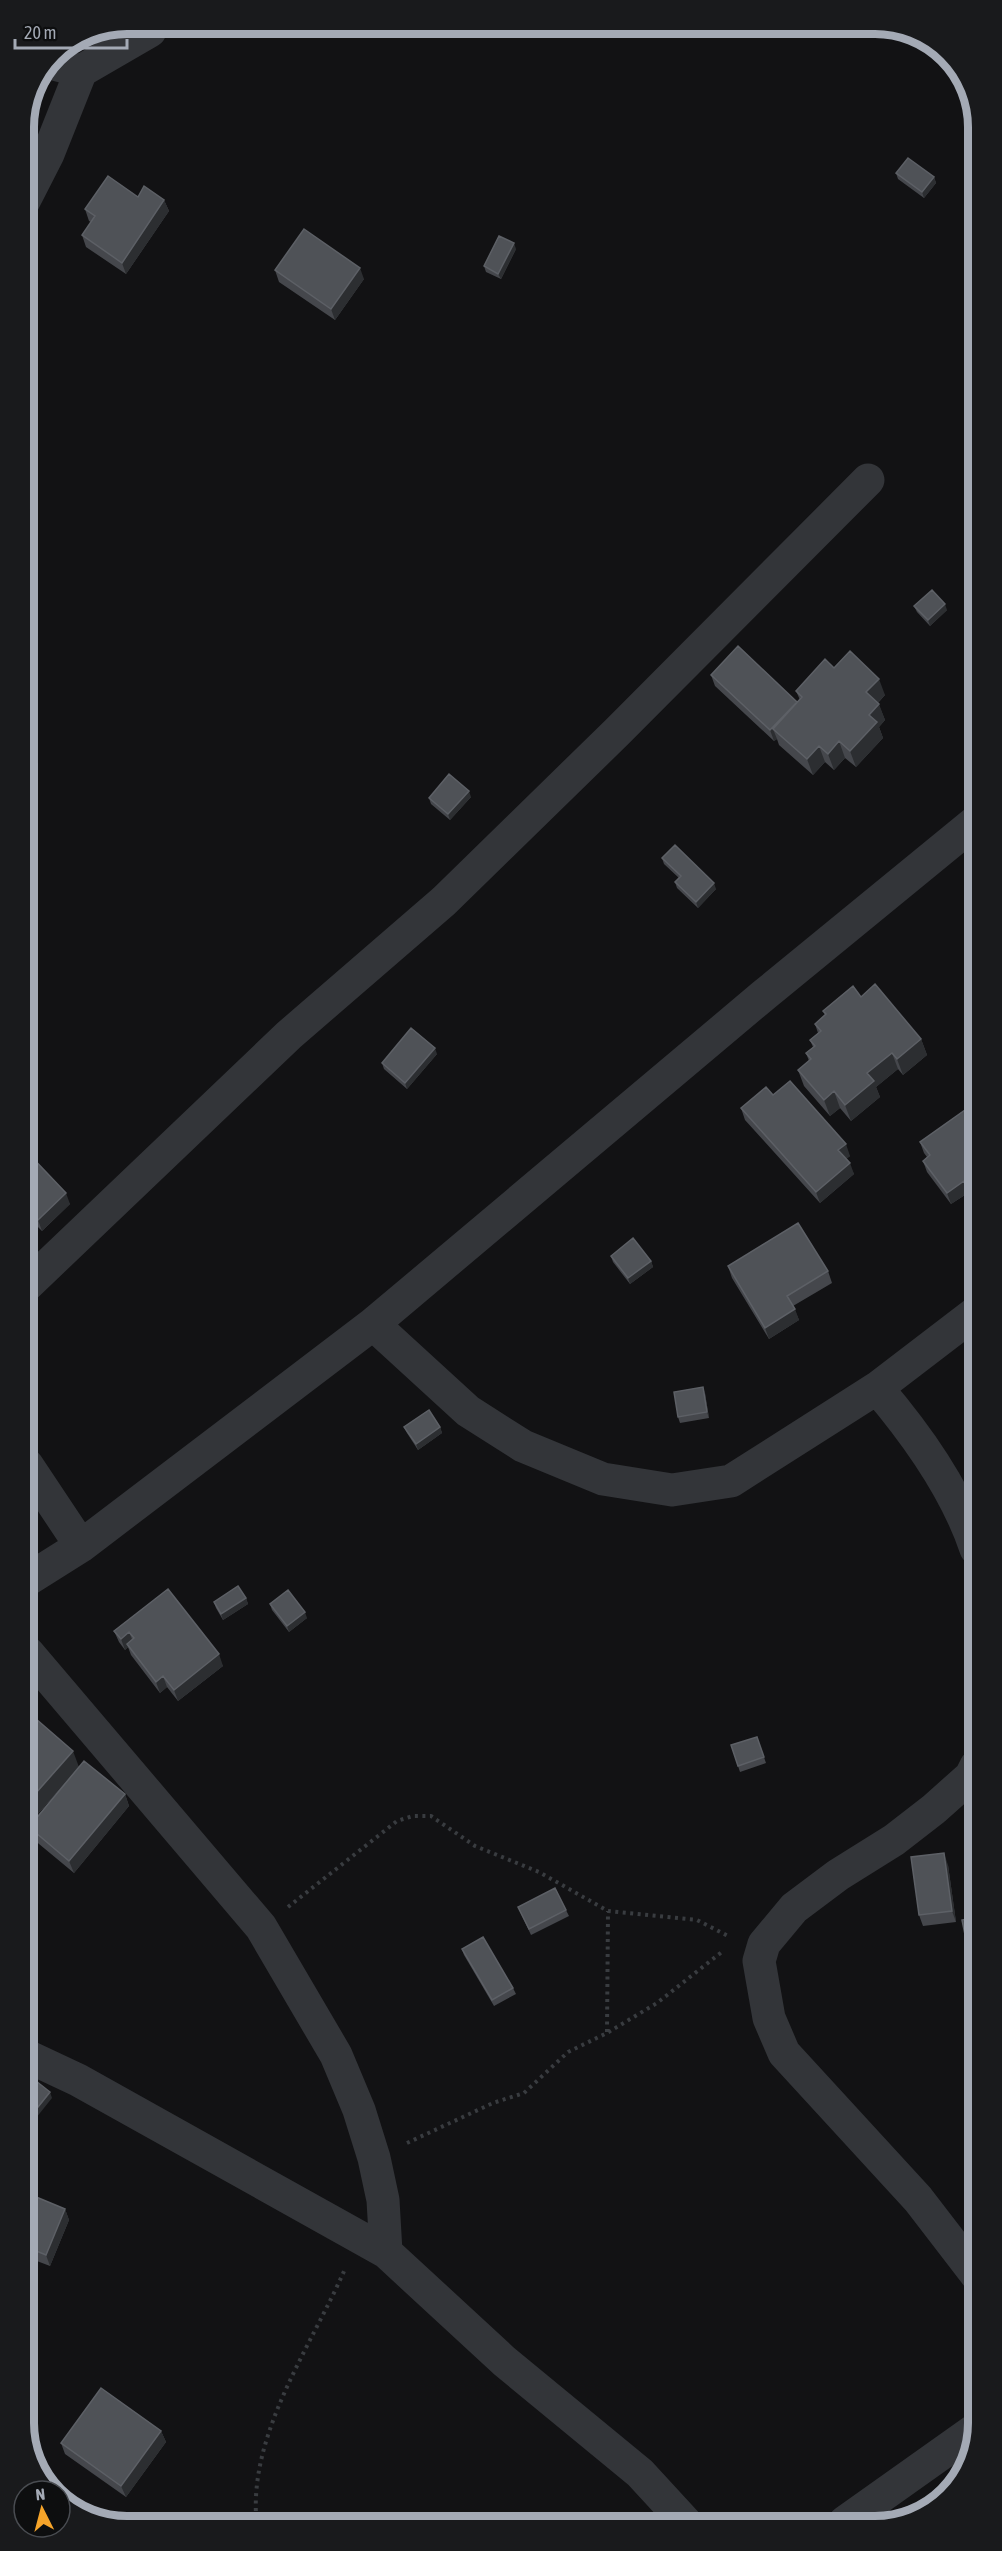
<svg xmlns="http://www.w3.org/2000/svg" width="1002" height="2551" font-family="'Asap Condensed',sans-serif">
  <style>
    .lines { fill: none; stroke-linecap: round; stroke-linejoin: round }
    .path { stroke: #393c40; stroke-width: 4; stroke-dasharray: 3 4.5; stroke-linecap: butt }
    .minor { stroke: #333539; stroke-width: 33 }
    .wall { fill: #45474c }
    .shaded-wall { fill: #2c2e31 }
    .building { fill: #4f5257; stroke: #5d6066; stroke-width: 1.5 }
    .rim { fill: none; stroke: #a4aab5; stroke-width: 8 }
  </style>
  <rect width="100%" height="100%" fill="#121214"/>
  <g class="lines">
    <path class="path" d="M288,1907L397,1821L413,1816H431L475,1846L539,1872L608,1911L697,1920L730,1937
      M607,2032L608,1911
      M407,2143L493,2103L524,2093L568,2052L607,2033L657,2003L723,1951
      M257,2526C246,2437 311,2347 345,2269"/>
    <path class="minor" d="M50,63L81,71
      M24,201L48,154L81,71L150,31
      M27,1285L289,1035L444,901L617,732L868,480
      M373,1324L468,1411L523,1446L603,1479L672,1490L731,1481L877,1388L975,1313
      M877,1388C917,1435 956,1489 976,1549
      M27,1465L81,1546
      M27,1580L81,1546L373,1324L764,995L974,823
      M28,1653L261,1927L336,2055L359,2110L374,2158L383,2200L386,2252
      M976,1766L971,1776L934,1809L894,1840L838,1875L794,1908L764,1944L759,1961L769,2018L784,2053L918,2199L978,2277
      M29,2057L78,2080L386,2252L504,2361L640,2473L686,2523
      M845,2522L976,2429"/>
  </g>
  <path class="wall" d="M896,173L934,177L936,183L924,198L898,179Z
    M138,197L164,200L169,211L126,274L86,247L82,235L91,222L89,221L85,209Z
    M516,249L501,279L486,272L484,266Z
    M275,270L364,279L335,320L279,282Z
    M914,606L947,610L930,626L917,612Z
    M834,668L885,695L878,703L885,720L879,727L883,738L856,767L845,758L834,770L825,762L813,775L779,745L777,739L774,741L715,686L711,675L798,702L800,700L796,691Z
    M471,797L450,820L431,804L429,798Z
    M662,858L716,889L698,908L677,888L675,882L679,878L664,864Z
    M861,997L921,1039L927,1055L903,1075L898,1069L876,1087L880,1097L851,1121L840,1108L830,1116L804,1086L798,1070L809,1061L806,1053L813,1047L810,1040L818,1033L815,1024L825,1015L823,1011Z
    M437,1054L407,1089L384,1069L382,1063Z
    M773,1095L850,1156L846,1159L854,1174L820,1203L745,1120L741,1108Z
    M972,1105L973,1200L968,1193L951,1204L927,1172L923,1161L927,1157L924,1153L920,1142Z
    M27,1152L70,1204L42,1231L27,1216Z
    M611,1256L651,1261L653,1267L630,1284L613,1262Z
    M728,1266L828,1271L832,1283L793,1306L799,1320L769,1339L732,1278Z
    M705,1393L709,1418L680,1423L678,1417Z
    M404,1427H440L442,1433L418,1450L407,1433Z
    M168,1589L223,1666L178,1701L167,1687L160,1693L131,1655L128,1647L125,1650L119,1642L114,1631Z
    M246,1598L248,1604L223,1620L216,1608L214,1602Z
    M270,1604L307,1618L289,1632L272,1610Z
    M28,1712L79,1767L125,1794L129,1806L74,1873L33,1839L29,1827L69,1779L28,1825Z
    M757,1737L766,1763L740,1772L731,1745Z
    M948,1865L956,1922L923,1926L919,1915Z
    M518,1907L566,1910L569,1916L531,1935Z
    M977,1917V1948L969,1950L967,1944Z
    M462,1949L513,1988L516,1994L494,2006L464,1955Z
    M29,2194L65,2209L69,2220L50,2266L29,2258Z
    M161,2431L166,2442L126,2497L65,2454L61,2443Z"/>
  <path class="shaded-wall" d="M934,177L936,183L924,198L922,192Z
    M164,200L169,211L126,274L122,263Z
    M514,243L516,249L501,279L498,274Z
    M360,268L364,279L335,320L331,309Z
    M945,604L947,610L930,626L928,620Z
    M879,679L885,695L872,709L866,692Z
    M797,702L773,729L777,739L774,741L770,730Z
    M879,704L885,720L879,727L883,738L856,767L850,751L869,715Z
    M839,741L845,758L834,770L828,754Z
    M819,746L825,762L813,775L807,759Z
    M469,791L471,797L450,820L448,814Z
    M714,883L716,889L698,908L696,902Z
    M921,1039L927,1055L903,1075L897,1059Z
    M435,1048L437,1054L407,1089L405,1083Z
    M892,1053L898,1069L876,1087L880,1097L851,1121L845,1105L867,1073Z
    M834,1091L840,1108L830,1116L824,1100Z
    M846,1144L850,1156L843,1162L838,1150Z
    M850,1163L854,1174L820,1203L816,1192Z
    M964,1181L968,1193L951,1204L947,1193Z
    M975,1184V1199L973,1200L969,1189Z
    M66,1193L70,1204L42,1231L38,1220Z
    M31,1229L36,1240L27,1248V1233Z
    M651,1261L653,1267L630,1284L628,1278Z
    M795,1309L799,1320L769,1339L765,1328Z
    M703,1387L705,1393L709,1418L707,1412Z
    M440,1427L442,1433L418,1450L416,1444Z
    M246,1598L248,1604L223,1620L221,1614Z
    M305,1612L307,1618L289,1632L287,1626Z
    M129,1632L134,1644H127L128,1647L125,1650L121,1639Z
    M219,1654L223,1666L178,1701L174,1690Z
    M163,1676L167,1687L160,1693L156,1682Z
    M73,1751L79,1767L28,1825V1802Z
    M125,1794L129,1806L74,1873L69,1861Z
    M28,1853L32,1863L28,1867Z
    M944,1853L948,1865L956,1922L952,1911Z
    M50,2092L52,2098L32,2123L30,2117Z
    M65,2209L69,2220L50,2266L46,2255Z
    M29,2261L33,2272L29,2282Z
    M161,2431L166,2442L126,2497L121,2486Z"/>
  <path class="building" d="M908,158L934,177L922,192L896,173Z
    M108,176L138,197L144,186L164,200L122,263L82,235L95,216L85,209Z
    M304,229L360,268L331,309L275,270Z
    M499,236L514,243L498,274L484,266Z
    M932,590L945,604L928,620L914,606Z
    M738,646L797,702L770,730L711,675Z
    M850,651L879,679L866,692L879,704L869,715L877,722L850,751L839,741L828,754L819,746L807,759L773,729L802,697L796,691L825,659L834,668Z
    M449,774L469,791L448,814L429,798Z
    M675,845L714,883L696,902L675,882L681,876L662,858Z
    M875,984L921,1039L897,1059L892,1053L867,1073L874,1081L845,1105L834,1091L824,1100L798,1070L811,1059L806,1053L815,1046L810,1040L821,1031L815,1024L826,1014L823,1011L853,986L861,997Z
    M411,1028L435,1048L405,1083L382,1063Z
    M790,1081L846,1144L838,1150L850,1163L816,1192L741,1108L766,1087L773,1095Z
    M972,1105L975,1110V1184L969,1189L964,1181L947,1193L923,1161L930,1155L920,1142Z
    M27,1152L66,1193L38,1220L27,1208Z
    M798,1223L828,1271L787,1296L795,1309L765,1328L728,1266Z
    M27,1224L31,1229L27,1233Z
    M633,1238L651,1261L628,1278L611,1256Z
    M703,1387L707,1412L678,1417L674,1392Z
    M429,1410L440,1427L416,1444L404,1427Z
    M238,1586L246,1598L221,1614L214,1602Z
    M168,1589L219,1654L174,1690L163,1676L156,1682L127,1644L134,1638L129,1632L121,1639L114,1631Z
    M288,1590L305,1612L287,1626L270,1604Z
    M28,1712L73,1751L28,1802Z
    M757,1737L764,1757L738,1766L731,1745Z
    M84,1761L125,1794L69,1861L29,1827Z
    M944,1853L952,1911L919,1915L911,1857Z
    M555,1888L566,1910L529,1929L518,1907Z
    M977,1917V1942L967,1944L962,1920Z
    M483,1937L513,1988L492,2000L462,1949Z
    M36,2081L50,2092L30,2117H29V2089Z
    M29,2194L65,2209L46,2255L29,2248Z
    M101,2388L161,2431L121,2486L61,2443Z"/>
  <path d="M0 0H1002V2551H0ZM127 34H875A93 93 0 0 1 968 127V2423A93 93 0 0 1 875 2516H127A93 93 0 0 1 34 2423V127A93 93 0 0 1 127 34Z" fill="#191a1c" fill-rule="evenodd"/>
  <path class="rim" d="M127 34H875A93 93 0 0 1 968 127V2423A93 93 0 0 1 875 2516H127A93 93 0 0 1 34 2423V127A93 93 0 0 1 127 34Z"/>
  <g transform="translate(42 2509) rotate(354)"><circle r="28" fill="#0d0e0f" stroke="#494c51" stroke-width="1.5"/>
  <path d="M0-4.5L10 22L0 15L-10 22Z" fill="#f5a42a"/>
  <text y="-9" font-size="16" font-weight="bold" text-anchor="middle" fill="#a4aab5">N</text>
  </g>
  <path d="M15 39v9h112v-9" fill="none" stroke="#a4aab5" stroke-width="3"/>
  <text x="24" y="39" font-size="18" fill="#a4aab5" stroke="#0d0e0f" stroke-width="4.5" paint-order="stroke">20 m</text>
</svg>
